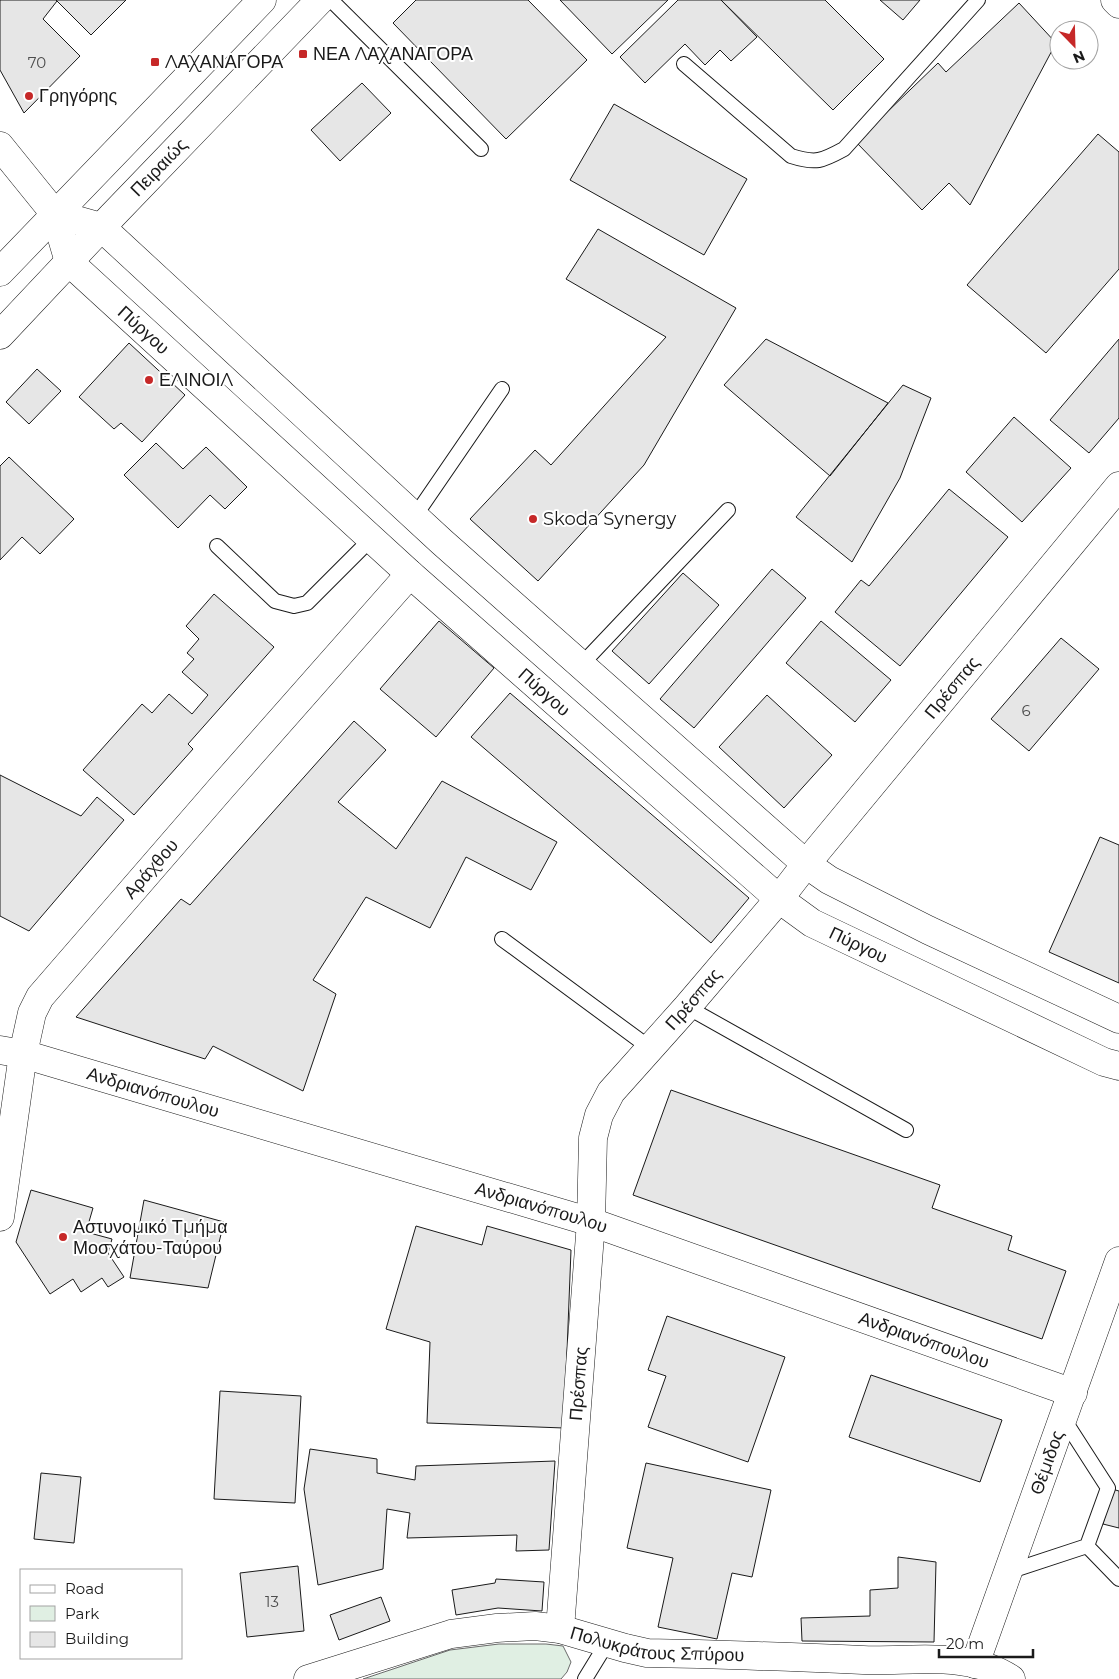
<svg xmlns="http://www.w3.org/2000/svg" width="1119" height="1679" font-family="Montserrat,sans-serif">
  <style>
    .green { fill: #e0efe3; stroke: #6a6a6a }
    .building { fill: #e6e6e6; stroke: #1a1a1a }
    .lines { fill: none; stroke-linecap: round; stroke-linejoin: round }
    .service-casing { stroke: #1a1a1a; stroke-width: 16 }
    .minor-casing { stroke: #1a1a1a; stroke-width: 29 }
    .tertiary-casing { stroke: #1a1a1a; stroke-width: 29 }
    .primary-casing { stroke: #1a1a1a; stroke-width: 29 }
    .service { stroke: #fff; stroke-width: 14 }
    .minor { stroke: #fff; stroke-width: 28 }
    .tertiary { stroke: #fff; stroke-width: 28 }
    .primary { stroke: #fff; stroke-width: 28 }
    .poi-dot { fill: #c62828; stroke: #fff; stroke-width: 2 }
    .labels { text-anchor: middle; stroke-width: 4; stroke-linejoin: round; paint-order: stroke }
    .number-label { font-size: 15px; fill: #4d4d4d }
    .poi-label { font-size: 18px; fill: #1a1a1a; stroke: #fff; text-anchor: start }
    .street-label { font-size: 18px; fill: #1a1a1a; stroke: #fff }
  </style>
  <rect width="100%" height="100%" fill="#fff"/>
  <path class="green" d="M499,1644H546L563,1646L571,1662L567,1672L561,1679H363L450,1650Z"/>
  <path class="building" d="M0,0H56L57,1L43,19L80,56L24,113L0,70Z
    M56,0H126L91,35Z
    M416,0H528L587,60L506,139L393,23Z
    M560,0H668L612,54Z
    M678,0H721L757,37L731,61L720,50L705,65L685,44L645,83L620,57Z
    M721,0H825L884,59L833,110Z
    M880,0H920L903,20Z
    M1019,3L1056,43L970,205L949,183L922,210L856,142L938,63L946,72Z
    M362,83L391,113L340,161L311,130Z
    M614,104L747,179L704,255L570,180Z
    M1098,134L1119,152V269L1046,353L967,285Z
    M598,229L736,308L644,465L538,581L470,519L535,450L551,465L666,337L566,279Z
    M766,339L888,403L830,476L724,385Z
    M1119,339V418L1089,453L1050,420Z
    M129,343L185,395L142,442L121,423L114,429L79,397Z
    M37,369L61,391L29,424L6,402Z
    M903,385L931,398L900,478L852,562L796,517Z
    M1014,417L1071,468L1022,522L966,472Z
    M156,443L183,469L206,447L247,487L225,509L210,495L178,528L124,475Z
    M9,457L74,519L40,554L22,537L0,560V466Z
    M949,489L1008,537L900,666L835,612L861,580L869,586Z
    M772,569L806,598L694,728L660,699Z
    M683,573L719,605L649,684L612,651Z
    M214,594L274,647L188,744L193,749L134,815L83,770L142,704L152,713L169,694L192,714L208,695L182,672L194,659L187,653L199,639L186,626Z
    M439,621L494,668L436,737L380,689Z
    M821,621L891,680L855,722L786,663Z
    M1061,638L1099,669L1029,751L991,719Z
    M510,693L749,898L711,943L471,737Z
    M767,695L832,755L784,808L719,747Z
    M354,721L386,750L338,802L396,849L442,781L557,842L531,890L466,857L430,928L366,897L313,980L336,994L303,1091L213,1046L205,1059L76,1017L181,899L190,905Z
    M0,775L81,816L97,797L124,820L29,931L0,916Z
    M1100,837L1119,845V983L1049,952Z
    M671,1090L940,1185L932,1208L1012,1236L1008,1250L1066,1271L1042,1339L633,1195Z
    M31,1190L93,1208L86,1232L112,1239L108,1253L124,1277L108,1287L102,1278L81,1292L73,1279L50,1294L16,1242Z
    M144,1200L224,1222L208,1288L130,1278Z
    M416,1226L482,1245L487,1226L571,1250L564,1428L427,1423L430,1342L386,1329Z
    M667,1316L785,1357L748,1462L648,1427L666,1376L648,1370Z
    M871,1375L1002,1420L980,1482L849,1437Z
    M220,1391L301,1396L295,1503L214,1499Z
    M310,1449L377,1459V1473L415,1480L416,1466L555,1461L549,1550L516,1551L517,1535L407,1538L410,1513L387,1509L383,1569L318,1585L304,1489Z
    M646,1463L771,1490L752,1577L732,1573L717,1639L658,1627L673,1558L627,1548Z
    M41,1473L81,1477L74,1543L34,1539Z
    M1112,1489L1119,1491V1528L1103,1524Z
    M898,1557L936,1562L934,1642L802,1641L801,1618L870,1616V1590L898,1588Z
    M298,1566L304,1631L247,1637L240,1573Z
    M496,1579L544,1582L542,1611L498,1608L456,1615L452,1590L495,1583Z
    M381,1597L390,1621L339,1640L330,1615Z"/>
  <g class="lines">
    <defs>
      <path id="service" d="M331,0L481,149
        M684,64L791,156C816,164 822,161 844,149L978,0
        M415,516L502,389
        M217,546L275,601L294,606L307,603L371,539
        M581,665L728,510
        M502,939L650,1048
        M687,1007L906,1130
        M1087,1546L1119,1579
        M1008,1572L1087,1546L1108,1488L1063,1418
        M585,1679L607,1643"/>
      <g id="minor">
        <path d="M1115,0L1119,4"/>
        <path d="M0,146L55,214"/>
        <path id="s1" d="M0,1050L23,1054L591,1222L1073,1393"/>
        <path id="s2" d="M0,1217L23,1054L32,1013L40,997L222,787L410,574"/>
        <path id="s3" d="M560,1629L591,1222L593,1138L599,1115L611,1092L687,1007L779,899L806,864L1119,486"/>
        <path id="s4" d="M975,1664L1119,1261"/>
        <path id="s5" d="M308,1679L451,1634L497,1628L535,1626L560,1629L625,1648L647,1653C719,1654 791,1657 863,1660C912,1662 968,1650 1011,1679"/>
      </g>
      <g id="tertiary">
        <path id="s6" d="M55,214L69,262L410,574L779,899L812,923L1104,1062L1119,1066"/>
        <path d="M55,214L101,227L442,542L806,864L829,880L928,930L1119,1019"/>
      </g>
      <g id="primary">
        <path d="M0,272L262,0"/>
        <path id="s7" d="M0,335L112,216L320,0"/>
      </g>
    </defs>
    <use href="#service" class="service-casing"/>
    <use href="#minor" class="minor-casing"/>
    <use href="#tertiary" class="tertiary-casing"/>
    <use href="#primary" class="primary-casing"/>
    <use href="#service" class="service"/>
    <use href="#minor" class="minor"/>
    <use href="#tertiary" class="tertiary"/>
    <use href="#primary" class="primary"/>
  </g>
  <g class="poi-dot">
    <rect x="298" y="49" width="10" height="10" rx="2.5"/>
    <rect x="150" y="57" width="10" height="10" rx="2.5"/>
    <circle cx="29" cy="96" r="5"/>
    <circle cx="149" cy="380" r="5"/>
    <circle cx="533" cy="519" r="5"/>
    <circle cx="63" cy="1237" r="5"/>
  </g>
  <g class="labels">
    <g class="number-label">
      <text x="37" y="68">70</text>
      <text x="1026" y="716">6</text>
      <text x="272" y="1607">13</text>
    </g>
    <g class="poi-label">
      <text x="313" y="60">ΝΕΑ ΛΑΧΑΝΑΓΟΡΑ</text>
      <text x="165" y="68">ΛΑΧΑΝΑΓΟΡΑ</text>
      <text x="39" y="102">Γρηγόρης</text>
      <text x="159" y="386">ΕΛΙΝΟΙΛ</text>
      <text x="543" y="525">Skoda Synergy</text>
      <text x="73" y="1233">Αστυνομικό Τμήμα<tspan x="73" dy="21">Μοσχάτου-Ταύρου</tspan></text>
    </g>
    <g class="street-label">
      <text dy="6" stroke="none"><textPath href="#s7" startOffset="231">Πειραιώς</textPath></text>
      <text dy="6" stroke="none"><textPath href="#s6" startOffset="151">Πύργου</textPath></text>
      <text dy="6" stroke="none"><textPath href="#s3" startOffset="1071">Πρέσπας</textPath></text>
      <text dy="6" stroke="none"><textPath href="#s6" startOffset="691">Πύργου</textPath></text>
      <text dy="6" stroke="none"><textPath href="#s2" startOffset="394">Αράχθου</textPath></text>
      <text dy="6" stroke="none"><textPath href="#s6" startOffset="1096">Πύργου</textPath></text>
      <text dy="6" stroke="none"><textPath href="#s3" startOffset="666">Πρέσπας</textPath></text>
      <text dy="6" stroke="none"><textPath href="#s1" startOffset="159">Ανδριανόπουλου</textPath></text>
      <text dy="6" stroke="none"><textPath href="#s1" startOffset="564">Ανδριανόπουλου</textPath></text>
      <text dy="6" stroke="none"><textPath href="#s1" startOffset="969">Ανδριανόπουλου</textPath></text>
      <text dy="6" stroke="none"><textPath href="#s3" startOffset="246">Πρέσπας</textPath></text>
      <text dy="6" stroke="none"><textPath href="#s4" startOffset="214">Θέμιδος</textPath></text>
      <text dy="6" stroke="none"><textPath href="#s5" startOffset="359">Πολυκράτους Σπύρου</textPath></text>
    </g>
  </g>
  <rect x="20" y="1569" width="162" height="90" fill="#ffffff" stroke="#a3a3a3"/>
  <rect x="30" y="1585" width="25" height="8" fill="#ffffff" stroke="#a3a3a3"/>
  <text x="65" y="1594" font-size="15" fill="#1a1a1a">Road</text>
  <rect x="30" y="1606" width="25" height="15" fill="#e0efe3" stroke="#a3a3a3"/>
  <text x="65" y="1619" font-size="15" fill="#1a1a1a">Park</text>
  <rect x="30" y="1632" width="25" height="15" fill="#e6e6e6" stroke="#a3a3a3"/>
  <text x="65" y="1644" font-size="15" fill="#1a1a1a">Building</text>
  <g transform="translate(1074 45) rotate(157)"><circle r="24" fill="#ffffff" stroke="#a3a3a3"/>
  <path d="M0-4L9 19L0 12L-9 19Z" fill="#c62828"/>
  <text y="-8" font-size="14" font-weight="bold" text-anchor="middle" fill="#1a1a1a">N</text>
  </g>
  <path d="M939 1649v8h94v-8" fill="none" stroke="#1a1a1a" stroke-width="2.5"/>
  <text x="946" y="1649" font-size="15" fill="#1a1a1a" stroke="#ffffff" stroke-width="4" paint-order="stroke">20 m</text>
</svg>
